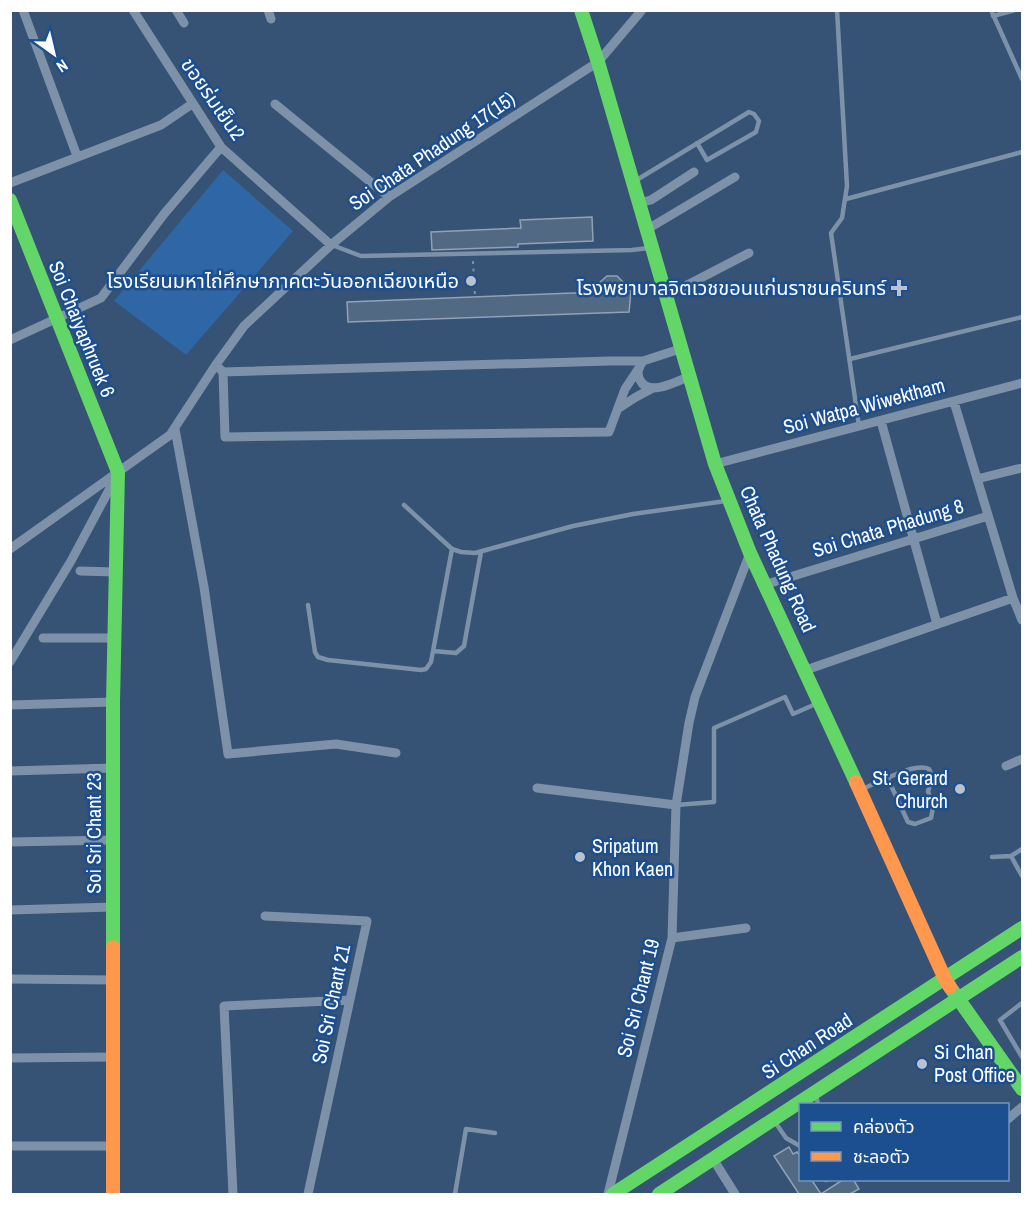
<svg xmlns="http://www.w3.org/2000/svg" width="1033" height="1205" font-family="'Archivo Narrow','Noto Sans Thai',sans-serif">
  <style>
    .green { fill: #2f66a5 }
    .building { fill: #526984; stroke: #92a2b6; stroke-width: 1.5 }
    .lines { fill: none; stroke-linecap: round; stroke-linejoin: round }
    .path { stroke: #7d92a8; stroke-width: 2; stroke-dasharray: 3 4.5; stroke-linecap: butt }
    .lane { stroke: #7d92a8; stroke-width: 4.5 }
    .street { stroke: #7d92a8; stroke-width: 9 }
    .fast { stroke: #63d668; stroke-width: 14 }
    .slow { stroke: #ff974d; stroke-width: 14 }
    .poi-dot { fill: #b9c2ce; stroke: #1b4f8f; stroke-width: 2 }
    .labels { text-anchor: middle; stroke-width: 5; stroke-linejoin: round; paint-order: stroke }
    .street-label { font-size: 20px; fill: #fff; stroke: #1b4f8f }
    .poi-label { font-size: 20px; fill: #fff; stroke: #1b4f8f; text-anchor: end }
  </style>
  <rect width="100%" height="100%" fill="#365274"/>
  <path class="green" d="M223,170L293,231L186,355L114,301Z"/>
  <path class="building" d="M592,217L593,241L518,244V247L432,250L431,232L521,228L520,220Z
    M607,276H617L624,283L625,290L631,291L629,312L348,322L347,302L599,292L600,282Z
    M789,1147L793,1154L797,1152L801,1157V1179H811L821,1194L844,1179H853L859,1189L850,1194H799L774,1156Z"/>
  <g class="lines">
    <path class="path" d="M473,261L475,297"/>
    <path class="lane" d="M837,10L847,186L842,218L831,233L859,426
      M991,10L1022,79
      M993,16L1015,10
      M635,181L749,112L754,114L759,121L756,132L707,160L697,143
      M846,199L1022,152
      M332,245L361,256L632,250L649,248
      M850,359L1022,317
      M404,505L452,549L461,552L475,553L573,526L633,514L726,501
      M308,605L315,652L318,657L328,660L421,670L426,669L431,662L452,549
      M433,651L456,653L464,646L481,552
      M862,789C878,783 914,762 929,769L933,778L928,791L933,808L931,818L915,824L908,822L888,779
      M676,805L714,802V728L785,697L793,714L818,703
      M1011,856L1022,849
      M992,857L1011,856L1022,876
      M1022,1003L1000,1020L1022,1057
      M816,1095L818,1104
      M775,1122L786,1138L800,1146
      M825,1180H827
      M455,1194L466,1129L495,1133"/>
    <path class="street" d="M23,10L77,156
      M133,10L221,147L331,245
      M176,10L184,23
      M268,10L271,19
      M275,104L389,197
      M10,183L161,125L192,104
      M639,203L651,200L694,172
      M646,230L735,177
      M666,296L749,253
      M10,340L101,298L164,214L221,147
      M680,349L643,361C639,367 636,373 640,380C648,397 676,382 688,377
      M220,369L223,372L610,361H643
      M223,372L225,437L609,432L625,389L639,368
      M954,402L1013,598L1022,620
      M619,408L636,397L653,388
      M881,421L937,624
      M175,429L204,587L228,754L336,744L396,753
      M715,464L1022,383
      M977,479L1022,468
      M10,549L170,435L215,366L244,326L331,245L389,197L598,62L642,10
      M80,571L116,572
      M764,585L988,516
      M43,638H115
      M10,662L71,561L117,475
      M806,670L1013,598
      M10,705L113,702
      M1006,766L1022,759
      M10,771L113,768
      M537,788L676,805
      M10,842L113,840
      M10,910L113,907
      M265,916L367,921L308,1194
      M672,938L746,928
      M10,979L113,980
      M10,1058L113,1057
      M1008,1119L1022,1107
      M10,1146H113
      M713,1159L735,1194
      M233,1194L224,1006L350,1000
      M608,1194L672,938L676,805L689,723L695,697L750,553"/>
    <path class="fast" d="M581,10L598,62L715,464L750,553L856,782
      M10,200L118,472L113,702V947
      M950,987L1022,1089
      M613,1194L1022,928
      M659,1194L1022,957"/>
    <path class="slow" d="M856,782L945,979L950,987
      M113,947V1194"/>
  </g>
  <g class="poi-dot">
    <circle cx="471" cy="281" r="6"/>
    <path d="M896 279h6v6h6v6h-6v6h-6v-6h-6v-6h6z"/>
    <circle cx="960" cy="789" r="6"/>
    <circle cx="580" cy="857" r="6"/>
    <circle cx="922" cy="1064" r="6"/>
  </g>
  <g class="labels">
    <g class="street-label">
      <text transform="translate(213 99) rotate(55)" y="7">ขอยร่มเย็น2</text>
      <text transform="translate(432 151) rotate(-34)" y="7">Soi Chata Phadung 17(15)</text>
      <text transform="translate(82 329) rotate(68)" y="7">Soi Chaiyaphruek 6</text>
      <text transform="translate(864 406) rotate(-15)" y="7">Soi Watpa Wiwektham</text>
      <text transform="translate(888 528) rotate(-17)" y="7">Soi Chata Phadung 8</text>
      <text transform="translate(778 559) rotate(66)" y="7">Chata Phadung Road</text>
      <text transform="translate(94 833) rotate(-90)" y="7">Soi Sri Chant 23</text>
      <text transform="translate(638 998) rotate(-76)" y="7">Soi Sri Chant 19</text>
      <text transform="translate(331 1004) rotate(-78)" y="7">Soi Sri Chant 21</text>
      <text transform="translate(807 1046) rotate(-33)" y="7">Si Chan Road</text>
    </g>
    <g class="poi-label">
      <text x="459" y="288">โรงเรียนมหาไถ่ศึกษาภาคตะวันออกเฉียงเหนือ</text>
      <text x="886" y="295">โรงพยาบาลจิตเวชขอนแก่นราชนครินทร์</text>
      <text x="948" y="785">St. Gerard<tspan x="948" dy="23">Church</tspan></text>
      <text x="592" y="853" text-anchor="start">Sripatum<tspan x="592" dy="23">Khon Kaen</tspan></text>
      <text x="934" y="1059" text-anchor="start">Si Chan<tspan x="934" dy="23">Post Office</tspan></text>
    </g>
  </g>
  <rect width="1033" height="1205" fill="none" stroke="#ffffff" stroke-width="24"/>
  <rect x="799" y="1103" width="210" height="78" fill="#1b4f8f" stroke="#7695bc" stroke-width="1.5"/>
  <rect x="811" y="1122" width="30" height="9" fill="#63d668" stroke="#7695bc" stroke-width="1.5"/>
  <text x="853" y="1133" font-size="18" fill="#ffffff">คล่องตัว</text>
  <rect x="811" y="1152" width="30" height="9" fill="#ff974d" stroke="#7695bc" stroke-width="1.5"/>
  <text x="853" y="1163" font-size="18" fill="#ffffff">ชะลอตัว</text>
  <g transform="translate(54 54) rotate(146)" stroke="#1b4f8f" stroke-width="4.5" paint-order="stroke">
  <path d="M0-4.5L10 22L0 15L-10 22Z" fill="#ffffff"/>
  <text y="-9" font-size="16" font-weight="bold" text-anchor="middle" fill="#ffffff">N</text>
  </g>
</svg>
